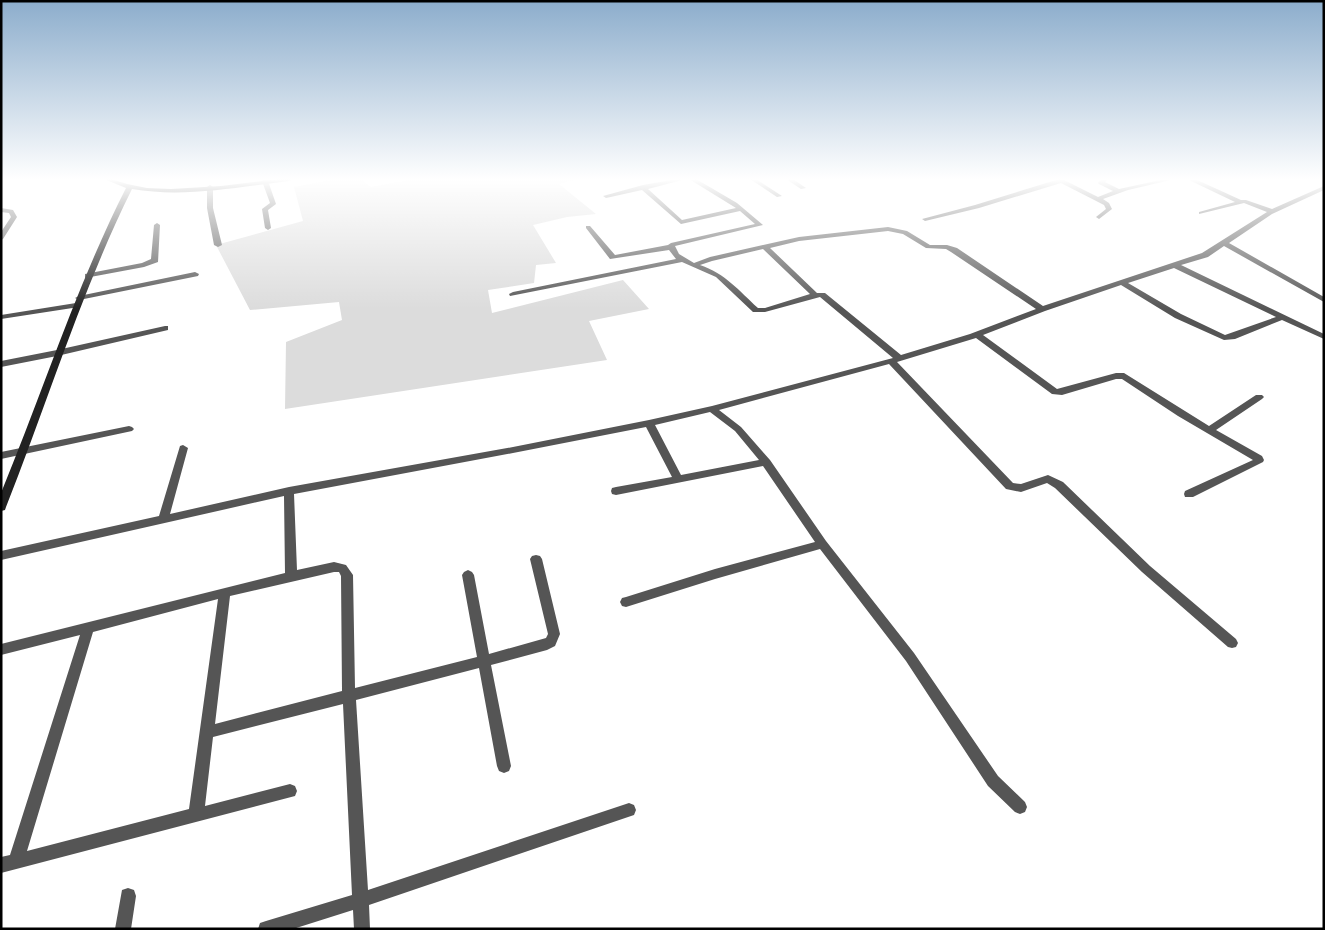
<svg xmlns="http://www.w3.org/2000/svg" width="1325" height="930" font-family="'Golos Text',sans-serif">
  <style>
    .green { fill: #dcdcdc }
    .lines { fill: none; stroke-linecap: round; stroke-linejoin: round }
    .street { fill: #555; fill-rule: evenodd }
    .secondary { fill: #222; fill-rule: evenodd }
  </style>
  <rect width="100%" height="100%" fill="#fff"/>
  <path class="green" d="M336,179H360L371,187L414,179H578L559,184L596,214L567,217L533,225L556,263L536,265L534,283L488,290L492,313L623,280L649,309L589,321L607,360L285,409L286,342L342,320L339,302L250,310L216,245L303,221L294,187Z"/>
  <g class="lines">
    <path class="street" d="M265,179L268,181L276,204L268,210L271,228L268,230L265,228L262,209L270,203L262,181Z
      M677,179H686L648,189L682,220L736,208L689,179H696L737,203L763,225L675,246L679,254L694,263L710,257L799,237L888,227L907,231L930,245H947L957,248L1043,306L1202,253L1267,212L1244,203L1199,214V212L1235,202L1189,180L1188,179H1195L1241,200H1246L1272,209L1324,186V190L1272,214L1229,243L1324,297V302L1224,246L1208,257L1181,265L1324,334V339L1282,320L1235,339L1224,340L1175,318L1121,285L1045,311L983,335L1057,389L1116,373H1124L1209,426L1256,395H1262L1264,397L1262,399L1216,430L1262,456L1264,460L1263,462L1193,497H1185L1184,494L1185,491L1253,460L1178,416L1122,379H1116L1062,395L1052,394L976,338L897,362L1013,483L1021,484L1048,475L1063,482L1150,566L1236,639L1238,643L1236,647L1232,648L1228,647L1142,572L1055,488L1047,483L1021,492L1006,489L889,364L719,410L741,427L770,460L826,541L914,653L998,776L1025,802L1027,807L1025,812L1020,814L1015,812L988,786L906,661L820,549L715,579L626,607L622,606L620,602L622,598L626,597L715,569L815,542L763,466L616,495L612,494L611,491L612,488L616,487L672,477L646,427L513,453L294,494L297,570L334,562L346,565L353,575L355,688L477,657L462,575L464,572L468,570L472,572L474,575L489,654L546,638L548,634L530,559L532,556L536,555L540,556L542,559L560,634L555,646L547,650L491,665L511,766L509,771L504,773L499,771L497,766L479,668L356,700L368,890L629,803L634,805L636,810L634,815L369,905L370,929H354L353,910L293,929H258L260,923L266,921L352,895L343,704L213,737L205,806L290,784L295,786L297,791L295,796L1,873V857L10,855L80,635L1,655V644L285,573L284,496L1,560V551L159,516L180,446L183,445L188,448L170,514L289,487L513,447L649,420L712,406L893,358L820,297L765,312H753L716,277L682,262L510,296L509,294L513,292L676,259L669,250L610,259L586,228V226H590L615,255L668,245L671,243L755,224L740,211L681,224L642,190L606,198L603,196L643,185ZM888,231L903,234L926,248L946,249L951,252L1036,309L970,334L901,355L825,293H817L770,248L799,241ZM763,249L810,294L765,308H758C738,290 726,274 700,265L712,261ZM1174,268L1276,317L1225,335L1181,314L1128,283ZM710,412L735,431L759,460L681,475L655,425ZM334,572H339L341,576L342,691L215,724L230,596ZM218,599L189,809L27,851L93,632Z
      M750,179H756L782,196L777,197Z
      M786,179H793L806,188L801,189Z
      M1055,179H1062L1098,197L1113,191L1099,184L1098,183L1102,179H1108L1105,182L1119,189L1165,179H1175L1128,190L1103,199L1109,203L1112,209L1099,219L1096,217L1106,209L1104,205L1061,183L979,208L925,221L922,219L975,205L1056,180Z
      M210,185L213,187V208L222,245L218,247L214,245L207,208V187Z
      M1,208L13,210L17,217L3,239L1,240V232L11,217L9,213L1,212Z
      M157,223L160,225L158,262L144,267L85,278V274L142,263L151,259L154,225Z
      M195,272L199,274L198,276L79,300L75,298L79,296Z
      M76,303H79V307L1,319V315Z
      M165,326H168V330L57,356L1,367V361L57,350Z
      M129,426L132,427L134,429L132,431L1,459V452Z
      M128,888L134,890L136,896L131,929H115L122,890Z"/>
    <path class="secondary" d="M104,179H111L127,184L147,188L171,189L221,186L277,179H292L289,181C237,187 184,198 132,189C81,292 48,401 6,507L5,510L1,511V493C43,391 76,287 126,188Z"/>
  </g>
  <linearGradient id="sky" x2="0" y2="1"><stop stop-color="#8cadcc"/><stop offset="0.58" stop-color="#fff"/><stop offset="1" stop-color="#fff" stop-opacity="0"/></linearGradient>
  <rect width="1325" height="309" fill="url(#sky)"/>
  <rect width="1325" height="930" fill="none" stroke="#000000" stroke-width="5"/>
</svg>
